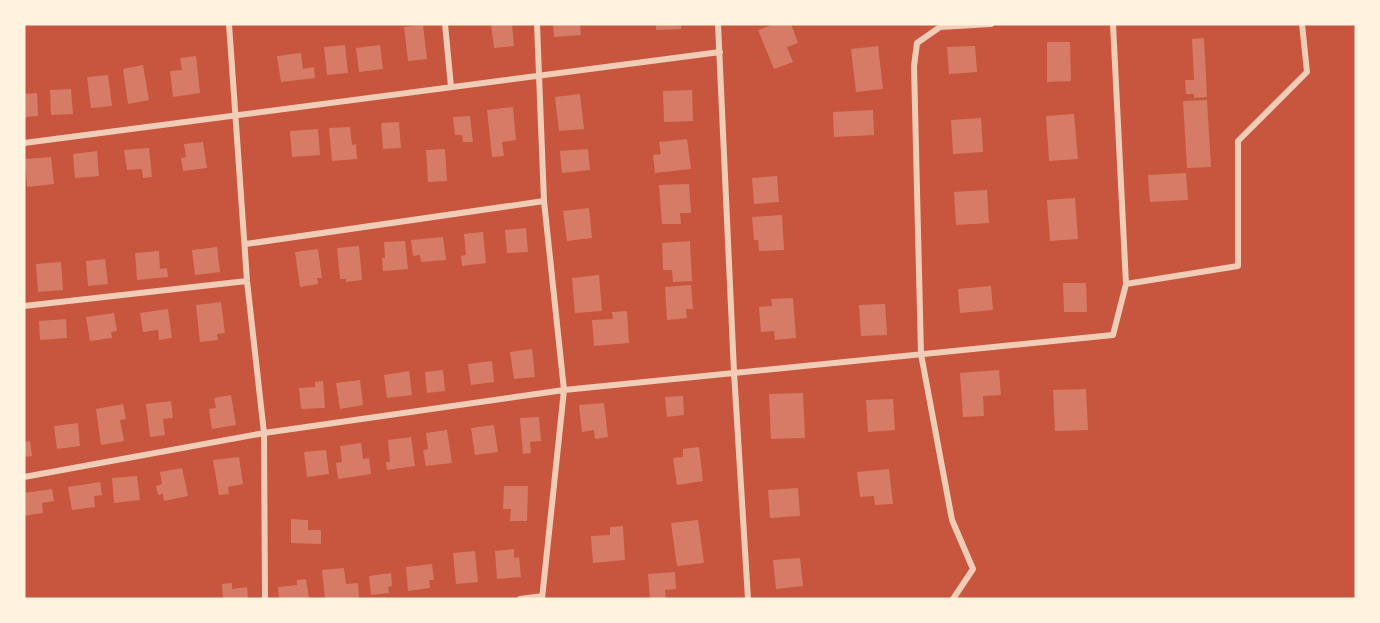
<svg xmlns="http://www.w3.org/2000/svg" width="1380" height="623" font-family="'Nunito Sans',sans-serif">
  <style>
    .building { fill: #d67c66 }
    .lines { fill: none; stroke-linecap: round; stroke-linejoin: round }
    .minor { stroke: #f1ccb7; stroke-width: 6 }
  </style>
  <rect width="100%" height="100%" fill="#c8553d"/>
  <path class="building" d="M491,24H512L514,46L494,48Z
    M553,24H580L581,35L554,37Z
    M656,24H681V29L656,30Z
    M775,24H791L798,43L787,47L793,62L774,69L758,30Z
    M423,25L427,59L408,61L404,27Z
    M1204,38L1207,97L1194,98V94H1186L1185,80H1194L1192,39Z
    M1047,42H1070L1071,81L1047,82Z
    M345,45L348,73L327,75L324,47Z
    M380,45L383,69L359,72L356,48Z
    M878,46L883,89L856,92L851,49Z
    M975,46L977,72L949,74L947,47Z
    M301,53L303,69L314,67L315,78L281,82L277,56Z
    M196,56L200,93L173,97L170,71L182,70L180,58Z
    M143,65L149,100L128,104L123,69Z
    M108,75L112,106L91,108L87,77Z
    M71,89L73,114L51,115L50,90Z
    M692,90L693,121L664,122L663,91Z
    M37,93L38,116L24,117V94Z
    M580,94L584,129L559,131L555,97Z
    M1207,100L1211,167L1187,168L1183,101Z
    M513,107L516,140L502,142L504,156L492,157L487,110Z
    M873,110L874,135L834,137L833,112Z
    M1074,114L1078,159L1049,161L1046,116Z
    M470,116L473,142H463L462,135H455L453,117Z
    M981,118L983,152L953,154L951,120Z
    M399,122L401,148L383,149L381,123Z
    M350,127L352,145L356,144L357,159L332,161L329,128Z
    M318,129L320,155L292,157L290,131Z
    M687,139L691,169L655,173L653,155L661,154L659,142Z
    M203,142L207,168L183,171L181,158L186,157L184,144Z
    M149,148L152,177L143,178L142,169L127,170L124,150Z
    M445,149L447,181L428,182L426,150Z
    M588,149L590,170L562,173L560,151Z
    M97,151L99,176L75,178L73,154Z
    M51,157L54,184L27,187L25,159Z
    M1186,173L1188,200L1150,202L1148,175Z
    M777,176L779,202L754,204L752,178Z
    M689,184L691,213H680L681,224H662L659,185Z
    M987,190L989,223L956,225L954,192Z
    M1075,198L1078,239L1050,241L1047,200Z
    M589,208L592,238L567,241L563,211Z
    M782,215L784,250L759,251L758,240H754L752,217Z
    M526,228L528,252L507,253L505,230Z
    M483,232L486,263L462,266L461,256L466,255L464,234Z
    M443,237L446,260L421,262L420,255L413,256L411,240Z
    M405,241L408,269L383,271L382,258H385L384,242Z
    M690,241L692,281L673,282L672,270H663L662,243Z
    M359,246L362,280L346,282V279H340L337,248Z
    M217,247L220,272L195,275L192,250Z
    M318,249L322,278H317L318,284L300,287L295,252Z
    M159,251L160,269L167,268L168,277L137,280L135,253Z
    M105,259L108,284L88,286L86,261Z
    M61,262L63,290L38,292L36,264Z
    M599,275L602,311L575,313L572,278Z
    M1063,283H1086L1087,312H1064Z
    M691,285L693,309H686L687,318L667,320L665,287Z
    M991,286L993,310L960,313L958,289Z
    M793,298L796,338L775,340L774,331L761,332L759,307L772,306L771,299Z
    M221,302L225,333L217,334L218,340L200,342L196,305Z
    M885,304L887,335L861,336L859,305Z
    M168,309L172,338L159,340L158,330L143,332L140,313Z
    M627,311L629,343L594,346L592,320L613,319L612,312Z
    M114,313L117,331L111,332L112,338L90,341L86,317Z
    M66,319L67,338L40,340L39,321Z
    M532,349L535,377L514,379L510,352Z
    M492,361L494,382L471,385L468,364Z
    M443,370L445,391L427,393L425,372Z
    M999,370L1001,395L983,396L984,416L963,417L960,373Z
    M409,371L412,395L387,398L384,375Z
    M360,380L363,405L340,409L336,383Z
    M323,381L325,408L301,409L299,388L315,387V382Z
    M1086,389L1088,430L1055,431L1053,390Z
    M803,393L805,438L771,439L769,394Z
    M231,395L236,425L212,429L209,409L216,408L214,398Z
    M683,396L684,415L667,417L665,397Z
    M893,399L895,430L868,432L866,400Z
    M171,401L173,418L163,419L165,435L150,437L146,404Z
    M604,403L608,437L595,439L594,430L582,432L579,405Z
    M123,404L126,419L120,420L124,441L101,445L96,409Z
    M539,417L541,441L530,442L531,453L523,454L520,418Z
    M78,423L80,446L57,449L54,426Z
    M494,425L498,452L475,455L471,428Z
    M447,430L452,463L426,466L423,450L428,449L426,433Z
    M411,437L415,466L387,470L386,462H390L388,440Z
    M30,441L32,456L24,457V442Z
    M361,443L363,459L369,458L371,474L338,479L336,463L342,462L340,446Z
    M699,447L703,481L677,485L673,458L683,457V449Z
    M326,450L329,474L307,477L304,452Z
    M239,457L243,484L228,487L229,494L219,495L213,460Z
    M182,468L188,496L164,501L163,494L158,495L156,486L162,484L160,472Z
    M889,469L893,504L875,505L874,496L860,497L857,472Z
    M137,476L140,500L114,503L112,478Z
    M100,482L102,495L94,496L95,507L72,510L68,487Z
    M504,486H528L527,521H510L511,509H503Z
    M798,488L800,516L770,518L768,490Z
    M52,489L54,501L42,503L43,513L24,516V493Z
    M291,519L308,520V530H321V544L291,543Z
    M698,520L704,563L677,566L671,523Z
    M623,526L625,560L593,563L591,536L610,535V527Z
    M514,549V558L519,557L521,577L497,579L495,551Z
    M475,551L478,582L456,584L453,553Z
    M800,558L803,586L776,589L773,560Z
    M432,564L434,580H429L430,588L408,591L406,567Z
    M344,568L346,584L358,583L359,599H325L322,570Z
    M675,572L676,589L665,590L666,599H650L648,574Z
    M391,573L392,586L388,587L389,593L371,595L369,576Z
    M306,579L309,599H279L278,587L297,585V580Z
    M232,583V589L247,587L248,599H223L222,584Z"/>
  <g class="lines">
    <path class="minor" d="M229,24L247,281L264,433L265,599
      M445,24L451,87
      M537,24L544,201L564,390L542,599
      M718,24L734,372L748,599
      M24,143L720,52
      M246,244L544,201
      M1126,284L1238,266V141L1307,72L1302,24
      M24,306L247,281
      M24,477L264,433L564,390L1113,335L1126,284L1113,24
      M520,599L542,596
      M953,599L973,569L952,520L921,354L914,66L917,43L940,27L991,24"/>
  </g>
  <rect width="1380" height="623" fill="none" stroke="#fff3e0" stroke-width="51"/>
</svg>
